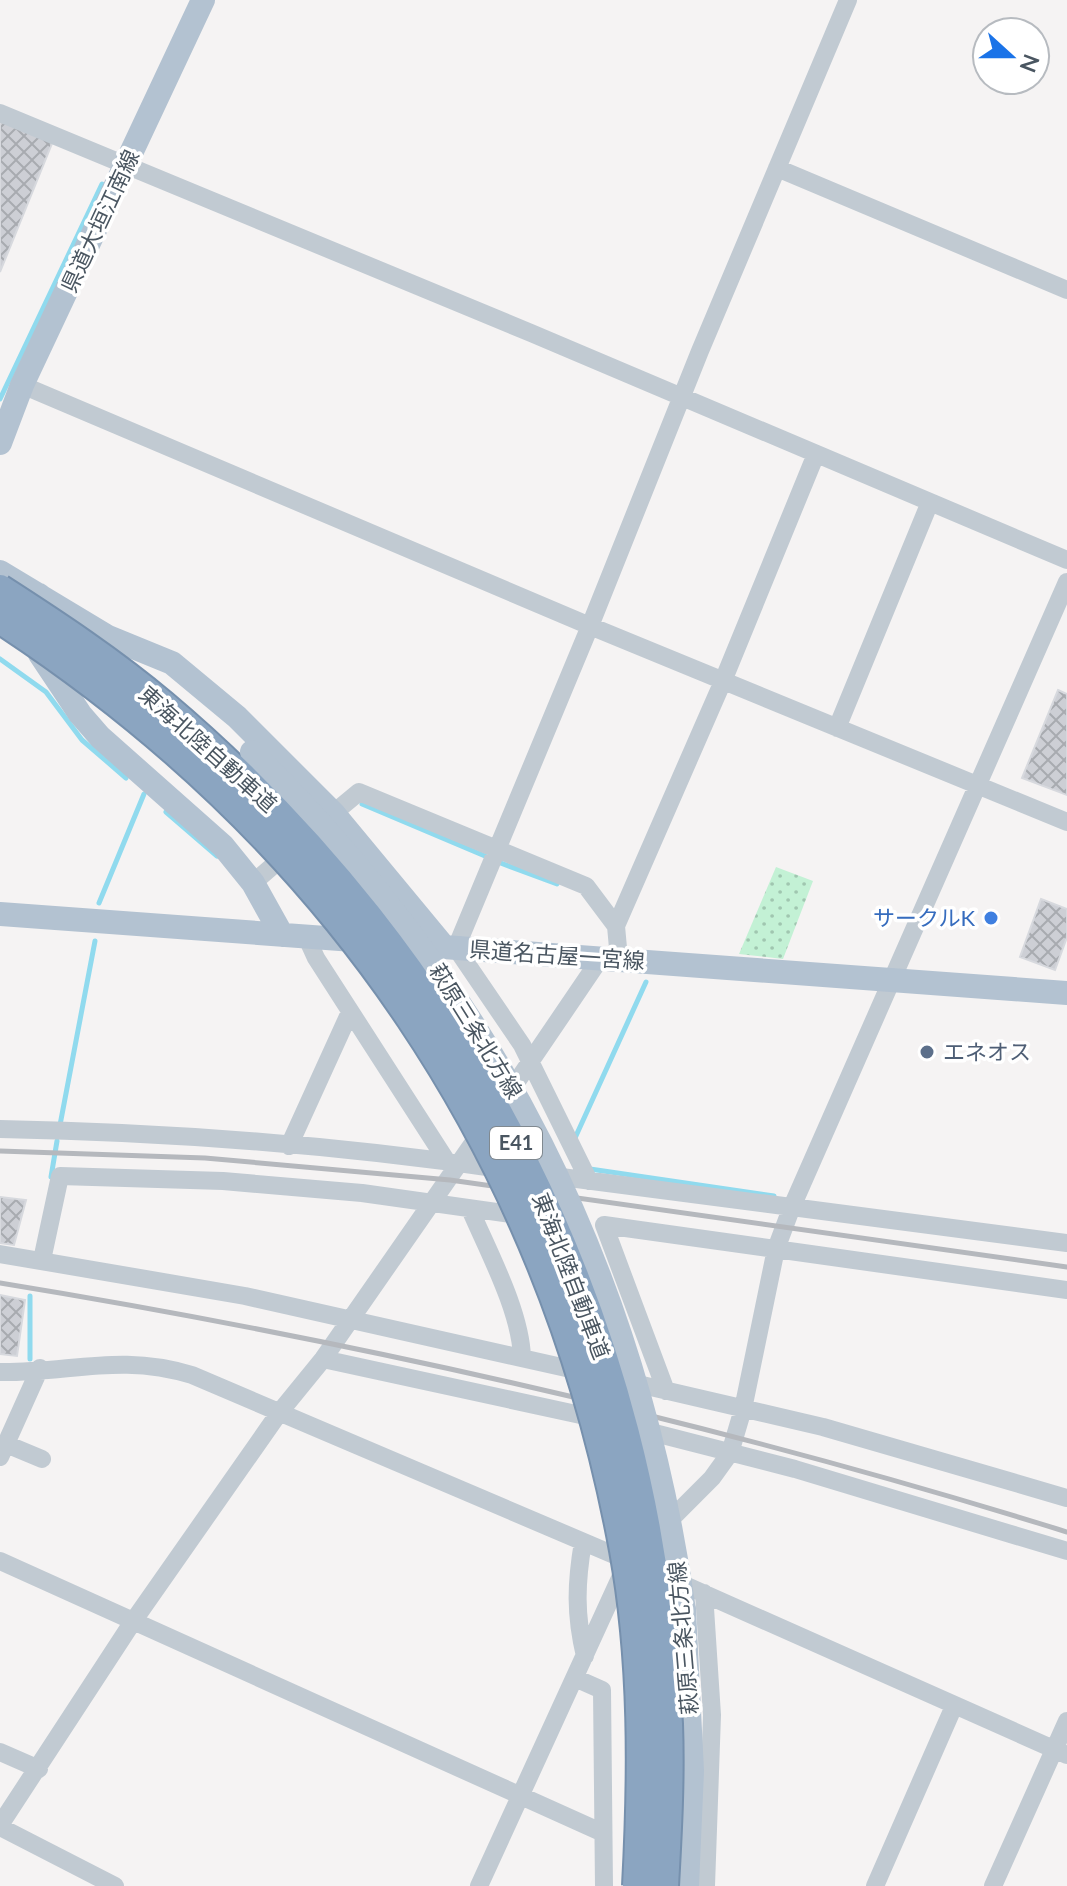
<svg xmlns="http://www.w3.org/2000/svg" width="1067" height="1886" font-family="Lato,'Noto Sans JP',sans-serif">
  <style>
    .grass { fill: url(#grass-dots) }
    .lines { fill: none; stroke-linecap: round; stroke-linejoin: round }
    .stream { stroke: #90daee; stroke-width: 5 }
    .building { fill: url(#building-cross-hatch); stroke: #d7d9de; stroke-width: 2 }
    .minor { stroke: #c1cad2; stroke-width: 18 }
    .major { stroke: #b3c2d1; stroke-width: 24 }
    .rail { stroke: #b5b8bd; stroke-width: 5 }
    .highway-bridge-casing { stroke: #7690ad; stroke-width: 32; stroke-linecap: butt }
    .major-bridge { stroke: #b3c2d1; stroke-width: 24 }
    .highway-bridge { stroke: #8ba5c1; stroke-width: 28 }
    .shop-dot { fill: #3f7fe0; stroke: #fff; stroke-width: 3 }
    .service-dot { fill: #5c6f8a; stroke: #fff; stroke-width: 3 }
    .labels { text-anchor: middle; stroke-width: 7; stroke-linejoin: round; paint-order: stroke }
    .shield { fill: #fff; stroke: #808990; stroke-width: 2 }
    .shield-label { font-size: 20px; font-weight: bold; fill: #4a5661 }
    .street-label { font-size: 22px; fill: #4a5661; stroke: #fff }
    .shop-label { font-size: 22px; fill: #366cbe; stroke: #fff; text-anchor: end }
    .service-label { font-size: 22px; fill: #4e5e75; stroke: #fff; text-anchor: start }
  </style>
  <defs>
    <pattern id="grass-dots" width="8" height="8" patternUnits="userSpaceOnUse" patternTransform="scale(2)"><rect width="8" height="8" fill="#c3f1d5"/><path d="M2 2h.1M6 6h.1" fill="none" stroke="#a0c6b0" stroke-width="1.8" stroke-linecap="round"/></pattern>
    <pattern id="building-cross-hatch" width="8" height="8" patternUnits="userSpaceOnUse" patternTransform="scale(2)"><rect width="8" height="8" fill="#cdcfd5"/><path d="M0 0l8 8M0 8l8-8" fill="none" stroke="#a8abb0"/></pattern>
  </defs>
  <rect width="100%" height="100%" fill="#f5f3f3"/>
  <path class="grass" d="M776,867L813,881L783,959L739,954Z"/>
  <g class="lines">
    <path class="stream" d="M0,399L102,184
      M0,659L46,692L82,740L126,778
      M362,804L485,856
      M166,812L217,856
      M498,862L557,884
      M99,903L144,794
      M60,1125L95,941
      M575,1138L646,982
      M590,1169L774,1196
      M51,1177L57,1141
      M30,1296V1359"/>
  </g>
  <path class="building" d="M0,113L55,136L0,272Z
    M1058,690L1067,694V795L1022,778Z
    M1041,899L1067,909V937L1055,970L1020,957Z
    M0,1197L26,1200L14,1245L0,1243Z
    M0,1295L25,1300L17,1356L0,1354Z"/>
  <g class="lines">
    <path class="minor" d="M0,113L531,333L1067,560
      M777,168L1067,290
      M22,385L590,626L1067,822
      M837,728L930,502
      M324,821L359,792L586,886L616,926
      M253,883L290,851
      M306,936L316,958L446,1160
      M619,959L616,926L723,681L816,454
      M505,1099L600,959
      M0,1129C167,1132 336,1145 501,1169
      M289,1146L350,1012
      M546,1175L1067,1243
      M589,1181L522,1045L456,948L590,626L700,351L848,0
      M470,1209C488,1251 521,1312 522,1358
      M0,1254L245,1296L584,1372
      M42,1260L60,1176L223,1181L362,1193L525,1216
      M323,1359L599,1419
      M0,1372C70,1373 121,1353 192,1375L633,1563
      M625,1381L823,1427L1067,1498
      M666,1391L604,1225L1067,1290
      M639,1429L795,1469L1067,1551
      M6,1444L42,1459
      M0,1457L40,1368
      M663,1527L712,1478L730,1453L743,1409L776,1249L791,1209L1067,582
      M583,1542C576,1583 575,1615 585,1656
      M0,1561L601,1832
      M671,1579L1067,1755
      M704,1593L712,1715L706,1886
      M575,1678L602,1690L604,1886
      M0,1752L39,1769
      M0,1825L132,1623L279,1413L323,1359L485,1126
      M0,1827L115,1886
      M479,1886L626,1565
      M875,1886L954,1706
      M993,1886L1067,1721"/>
    <path class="major" d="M0,443L22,385L203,0
      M0,572L118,643
      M39,595L40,654L80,714L100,737L223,846L253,883L282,935
      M106,636L172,663L237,717L333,813L444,947
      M0,914L367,941
      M403,944L1067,993
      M684,1610L692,1771L687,1886"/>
    <path class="rail" d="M0,1151L205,1158L450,1180L1067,1267
      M0,1283C361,1342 718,1423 1067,1532"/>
    <defs>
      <path id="highway-bridge" d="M0,589C56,625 112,662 163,705C467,962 651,1325 668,1724C670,1778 667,1832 664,1886
        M0,619C336,838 551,1154 624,1550C644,1660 643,1774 637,1886"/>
    </defs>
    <use href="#highway-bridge" class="highway-bridge-casing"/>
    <path class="major-bridge" d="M252,752C495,993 636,1271 684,1610"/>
    <use href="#highway-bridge" class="highway-bridge"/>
  </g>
  <circle class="shop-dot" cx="991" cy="918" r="8"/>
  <circle class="service-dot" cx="927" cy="1052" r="8"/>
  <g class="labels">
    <rect class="shield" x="490" y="1127" width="52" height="32" rx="6"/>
    <g class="shield-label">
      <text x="516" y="1150">E41</text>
    </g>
    <g class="street-label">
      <text transform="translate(100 221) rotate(-65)" y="8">県道大垣江南線</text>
      <text transform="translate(208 749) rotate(42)" y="8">東海北陸自動車道</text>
      <text transform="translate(557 955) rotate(4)" y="8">県道名古屋一宮線</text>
      <text transform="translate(476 1031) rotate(58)" y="8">萩原三条北方線</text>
      <text transform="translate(571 1276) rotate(69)" y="8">東海北陸自動車道</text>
      <text transform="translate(683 1638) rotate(-95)" y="8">萩原三条北方線</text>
    </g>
    <g class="shop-label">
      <text x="975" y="926">サークルK</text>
    </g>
    <g class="service-label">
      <text x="943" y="1060">エネオス</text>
    </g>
  </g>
  <g transform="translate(1011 56) rotate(111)"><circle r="38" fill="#ffffff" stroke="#b7bbc0" stroke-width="2"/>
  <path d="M0-6L14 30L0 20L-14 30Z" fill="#1a73e8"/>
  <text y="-12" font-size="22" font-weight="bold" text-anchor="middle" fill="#4a5661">N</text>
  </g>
</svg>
